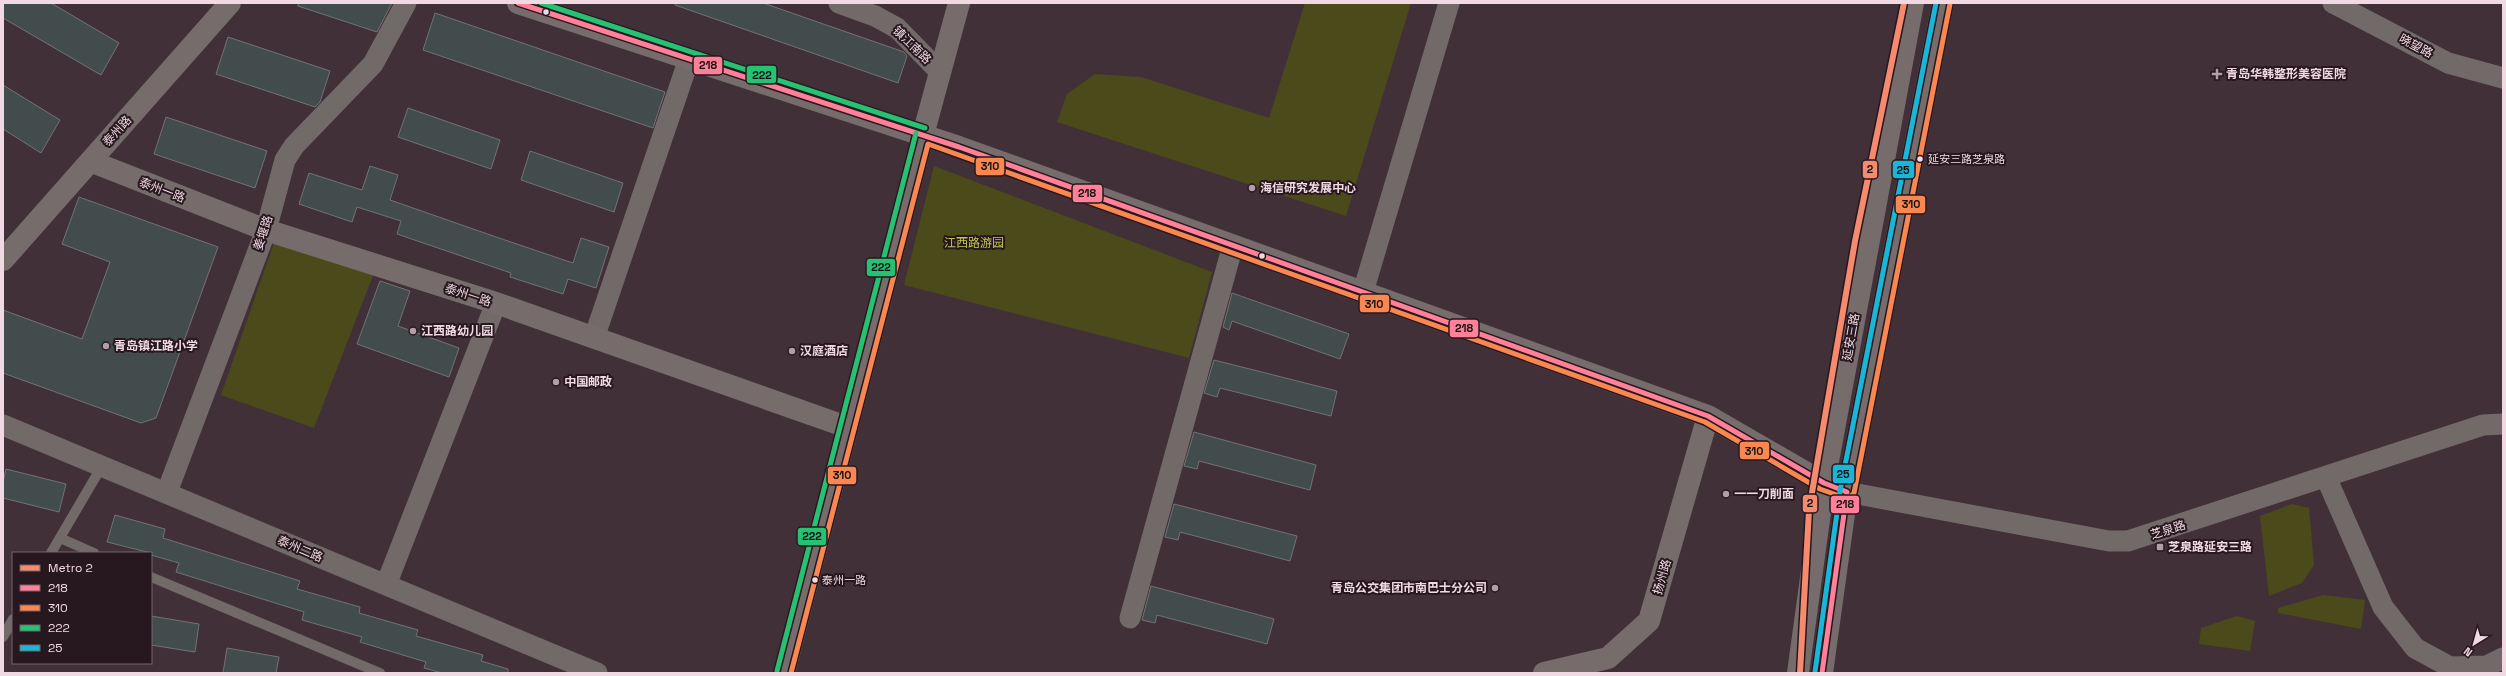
<svg xmlns="http://www.w3.org/2000/svg" width="2506" height="676" font-family="'Space Grotesk','Noto Sans SC',sans-serif">
  <style>
    .green { fill: #4b4a1b }
    .building { fill: #434c4d; stroke: #717273 }
    .lines { fill: none; stroke-linecap: round; stroke-linejoin: round }
    .lane { stroke: #726a69; stroke-width: 10 }
    .street { stroke: #726a69; stroke-width: 21 }
    .secondary { stroke: #766c6b; stroke-width: 22 }
    .bus-1-casing { stroke: #27171e; stroke-width: 8 }
    .bus-2-casing { stroke: #27171e; stroke-width: 8 }
    .bus-3-casing { stroke: #27171e; stroke-width: 8 }
    .bus-4-casing { stroke: #27171e; stroke-width: 8 }
    .bus-1 { stroke: #ff8098; stroke-width: 5 }
    .bus-2 { stroke: #f88751; stroke-width: 5 }
    .bus-3 { stroke: #26c172; stroke-width: 5 }
    .bus-4 { stroke: #1ab6d8; stroke-width: 5 }
    .metro-1-casing { stroke: #27171e; stroke-width: 9 }
    .metro-1 { stroke: #f68a6e; stroke-width: 6 }
    .bus-dot { fill: #f0d9e2; stroke: #27171e; stroke-width: 1.5 }
    .poi-dot { fill: #b39ea7; stroke: #27171e; stroke-width: 1.5 }
    .labels { text-anchor: middle; stroke-width: 4; stroke-linejoin: round; paint-order: stroke }
    .bus-label { font-size: 11px; fill: #f0d9e2; stroke: #27171e; text-anchor: start }
    .street-label { font-size: 12px; fill: #f0d9e2; stroke: #27171e }
    .poi-label { font-size: 12px; font-weight: bold; fill: #f0d9e2; stroke: #27171e; text-anchor: start }
    .park-label { font-size: 12px; fill: #c2c84c; stroke: #27171e }
    .line-badge { stroke: #27171e; stroke-width: 1.5 }
    .pale-badge-label { font-size: 11px; text-anchor: middle; font-weight: bold; fill: #111 }
  </style>
  <rect width="100%" height="100%" fill="#423039"/>
  <path class="green" d="M1305,3H1411L1346,216L1057,122L1067,94L1095,74L1141,77L1269,118Z
    M934,166L1212,272L1189,358L904,285Z
    M275,240L374,273L314,428L221,395Z
    M2292,504L2309,508L2314,565L2302,583L2269,596L2260,516Z
    M2323,595L2365,600L2361,629L2278,613V608Z
    M2237,616L2255,621L2250,651L2199,644L2201,628Z"/>
  <path class="building" d="M3,3H51L119,43L101,75L3,18Z
    M298,3H392L377,32L298,6Z
    M675,3H763L904,52L907,56L898,83L675,5Z
    M435,13L665,92L653,128L423,50Z
    M228,37L330,71L320,102L315,107L216,74Z
    M3,85L60,120L41,153L3,129Z
    M408,108L500,140L491,169L398,137Z
    M166,117L267,151L255,188L154,154Z
    M530,151L623,183L614,212L521,180Z
    M370,166L398,175L390,200L499,238L573,263L581,238L609,247L596,288L568,279L563,294L510,277L511,273L397,234L401,221L357,207L352,222L299,204L309,173L362,190Z
    M79,197L218,247L156,418L141,423L3,373V310L82,339L110,262L62,244Z
    M380,281L410,291L398,326L459,348L449,377L357,344Z
    M1232,293L1349,334L1340,359L1232,321L1229,330L1223,327Z
    M1214,360L1337,391L1331,416L1220,388L1217,397L1204,393Z
    M1194,432L1316,465L1310,490L1199,461L1197,469L1184,466Z
    M6,469L66,484L59,512L3,498V482Z
    M1174,504L1297,536L1290,561L1180,532L1178,540L1165,537Z
    M115,515L165,529L163,538L300,581L297,589L360,607L359,613L418,630L416,636L483,655L481,661L508,669V673H442L424,668L426,662L360,642L362,637L302,620L304,612L176,572L179,563L151,555V553L107,542Z
    M1151,586L1274,619L1267,644L1157,615L1155,623L1142,620Z
    M151,616L199,624L195,652L151,645Z
    M227,648L279,657L276,673H223Z"/>
  <g class="lines">
    <path class="lane" d="M60,538L94,553
      M51,553L102,466
      M151,577L380,673
      M3,637L13,619"/>
    <path class="street" d="M839,3L875,16L897,28L940,72
      M2333,3L2448,63L2503,78
      M1363,292L1449,3
      M594,338L689,59
      M3,425L597,673
      M2326,477L2383,607L2415,648L2450,667L2487,666L2503,658
      M167,492L266,230L285,160L294,146L373,64L406,3
      M1847,492L2109,541H2128L2483,425L2503,424
      M386,585L496,303
      M1130,618L1233,245"/>
    <path class="secondary" d="M518,3L959,147L1708,416L1824,483L1847,492
      M90,161L266,230L496,303L847,427
      M3,260L230,3
      M784,673L923,135L959,3
      M1544,673L1608,658L1649,621L1708,416
      M1798,673L1824,483L1913,3
      M1822,673L1847,492L1943,3"/>
    <defs>
      <path id="bus-1" d="M518,3L959,147L1708,416L1824,483L1847,492L1822,673"/>
      <path id="bus-2" d="M791,673L928,144L1705,422L1820,489L1848,499L1854,493L1950,4"/>
      <path id="bus-3" d="M541,3L925,128
        M777,671L916,133"/>
      <path id="bus-4" d="M1815,672L1840,491L1936,3"/>
    </defs>
    <use href="#bus-1" class="bus-1-casing"/>
    <use href="#bus-2" class="bus-2-casing"/>
    <use href="#bus-3" class="bus-3-casing"/>
    <use href="#bus-4" class="bus-4-casing"/>
    <use href="#bus-1" class="bus-1"/>
    <use href="#bus-2" class="bus-2"/>
    <use href="#bus-3" class="bus-3"/>
    <use href="#bus-4" class="bus-4"/>
    <defs>
      <path id="metro-1" d="M1800,673L1809,510L1855,241L1904,3"/>
    </defs>
    <use href="#metro-1" class="metro-1-casing"/>
    <use href="#metro-1" class="metro-1"/>
  </g>
  <g class="bus-dot">
    <circle cx="546" cy="12" r="3.5"/>
    <circle cx="1920" cy="159" r="3.5"/>
    <circle cx="1262" cy="256" r="3.5"/>
    <circle cx="815" cy="580" r="3.5"/>
  </g>
  <g class="poi-dot">
    <path d="M2215 68h4v4h4v4h-4v4h-4v-4h-4v-4h4z"/>
    <circle cx="1252" cy="188" r="4"/>
    <circle cx="413" cy="331" r="4"/>
    <circle cx="106" cy="346" r="4"/>
    <circle cx="792" cy="351" r="4"/>
    <circle cx="556" cy="382" r="4"/>
    <circle cx="1726" cy="494" r="4"/>
    <rect x="2156" y="543" width="8" height="8" rx="2"/>
    <circle cx="1495" cy="588" r="4"/>
  </g>
  <g class="labels">
    <g class="bus-label">
      <text x="1928" y="163">延安三路芝泉路</text>
      <text x="822" y="584">泰州一路</text>
    </g>
    <g class="street-label">
      <text transform="translate(912 45) rotate(44)" y="4">镇江南路</text>
      <text transform="translate(2416 46) rotate(28)" y="4">晓望路</text>
      <text transform="translate(117 131) rotate(-48)" y="4">泰州路</text>
      <text transform="translate(162 190) rotate(21)" y="4">泰州一路</text>
      <text transform="translate(263 233) rotate(-72)" y="4">姜堰路</text>
      <text transform="translate(468 295) rotate(18)" y="4">泰州一路</text>
      <text transform="translate(1851 337) rotate(-80)" y="4">延安三路</text>
      <text transform="translate(2168 530) rotate(-18)" y="4">芝泉路</text>
      <text transform="translate(300 549) rotate(23)" y="4">泰州二路</text>
      <text transform="translate(1662 577) rotate(-74)" y="4">扬州路</text>
    </g>
    <g class="poi-label">
      <text x="2226" y="78">青岛华韩整形美容医院</text>
      <text x="1260" y="192">海信研究发展中心</text>
      <text x="421" y="335">江西路幼儿园</text>
      <text x="114" y="350">青岛镇江路小学</text>
      <text x="800" y="355">汉庭酒店</text>
      <text x="564" y="386">中国邮政</text>
      <text x="1734" y="498">一一刀削面</text>
      <text x="2168" y="551">芝泉路延安三路</text>
      <text x="1487" y="592" text-anchor="end">青岛公交集团市南巴士分公司</text>
    </g>
    <g class="park-label">
      <text x="974" y="247">江西路游园</text>
    </g>
  </g>
  <g class="line-badge">
    <rect x="693" y="56" width="30" height="19" rx="4" fill="#ff8098"/>
    <rect x="746" y="65" width="31" height="19" rx="4" fill="#26c172"/>
    <rect x="975" y="157" width="30" height="19" rx="4" fill="#f88751"/>
    <rect x="1862" y="160" width="16" height="19" rx="4" fill="#f68a6e"/>
    <rect x="1892" y="160" width="23" height="19" rx="4" fill="#1ab6d8"/>
    <rect x="1072" y="184" width="31" height="19" rx="4" fill="#ff8098"/>
    <rect x="1895" y="195" width="31" height="19" rx="4" fill="#f88751"/>
    <rect x="866" y="258" width="30" height="19" rx="4" fill="#26c172"/>
    <rect x="1359" y="294" width="31" height="19" rx="4" fill="#f88751"/>
    <rect x="1449" y="319" width="30" height="19" rx="4" fill="#ff8098"/>
    <rect x="1739" y="441" width="31" height="19" rx="4" fill="#f88751"/>
    <rect x="1832" y="464" width="23" height="20" rx="4" fill="#1ab6d8"/>
    <rect x="827" y="466" width="30" height="19" rx="4" fill="#f88751"/>
    <rect x="1802" y="494" width="16" height="19" rx="4" fill="#f68a6e"/>
    <rect x="1830" y="495" width="30" height="19" rx="4" fill="#ff8098"/>
    <rect x="797" y="527" width="30" height="19" rx="4" fill="#26c172"/>
  </g>
  <g class="pale-badge-label">
    <text x="708" y="69">218</text>
    <text x="762" y="79">222</text>
    <text x="990" y="170">310</text>
    <text x="1870" y="173">2</text>
    <text x="1903" y="174">25</text>
    <text x="1087" y="197">218</text>
    <text x="1911" y="208">310</text>
    <text x="881" y="271">222</text>
    <text x="1374" y="308">310</text>
    <text x="1464" y="332">218</text>
    <text x="1754" y="455">310</text>
    <text x="1843" y="478">25</text>
    <text x="842" y="479">310</text>
    <text x="1810" y="507">2</text>
    <text x="1845" y="508">218</text>
    <text x="812" y="540">222</text>
  </g>
  <rect width="2506" height="676" fill="none" stroke="#f0d9e2" stroke-width="8"/>
  <rect x="12" y="552" width="140" height="112" fill="#27171e" stroke="#77656c"/>
  <rect x="20" y="565" width="20" height="6" fill="#f68a6e" stroke="#77656c"/>
  <text x="48" y="572" font-size="12" fill="#f0d9e2">Metro 2</text>
  <rect x="20" y="585" width="20" height="6" fill="#ff8098" stroke="#77656c"/>
  <text x="48" y="592" font-size="12" fill="#f0d9e2">218</text>
  <rect x="20" y="605" width="20" height="6" fill="#f88751" stroke="#77656c"/>
  <text x="48" y="612" font-size="12" fill="#f0d9e2">310</text>
  <rect x="20" y="625" width="20" height="6" fill="#26c172" stroke="#77656c"/>
  <text x="48" y="632" font-size="12" fill="#f0d9e2">222</text>
  <rect x="20" y="645" width="20" height="6" fill="#1ab6d8" stroke="#77656c"/>
  <text x="48" y="652" font-size="12" fill="#f0d9e2">25</text>
  <g transform="translate(2474 644) rotate(217)" stroke="#27171e" stroke-width="3" paint-order="stroke">
  <path d="M0-3L7 15L0 10L-7 15Z" fill="#f0d9e2"/>
  <text y="-6" font-size="11" font-weight="bold" text-anchor="middle" fill="#f0d9e2">N</text>
  </g>
</svg>
